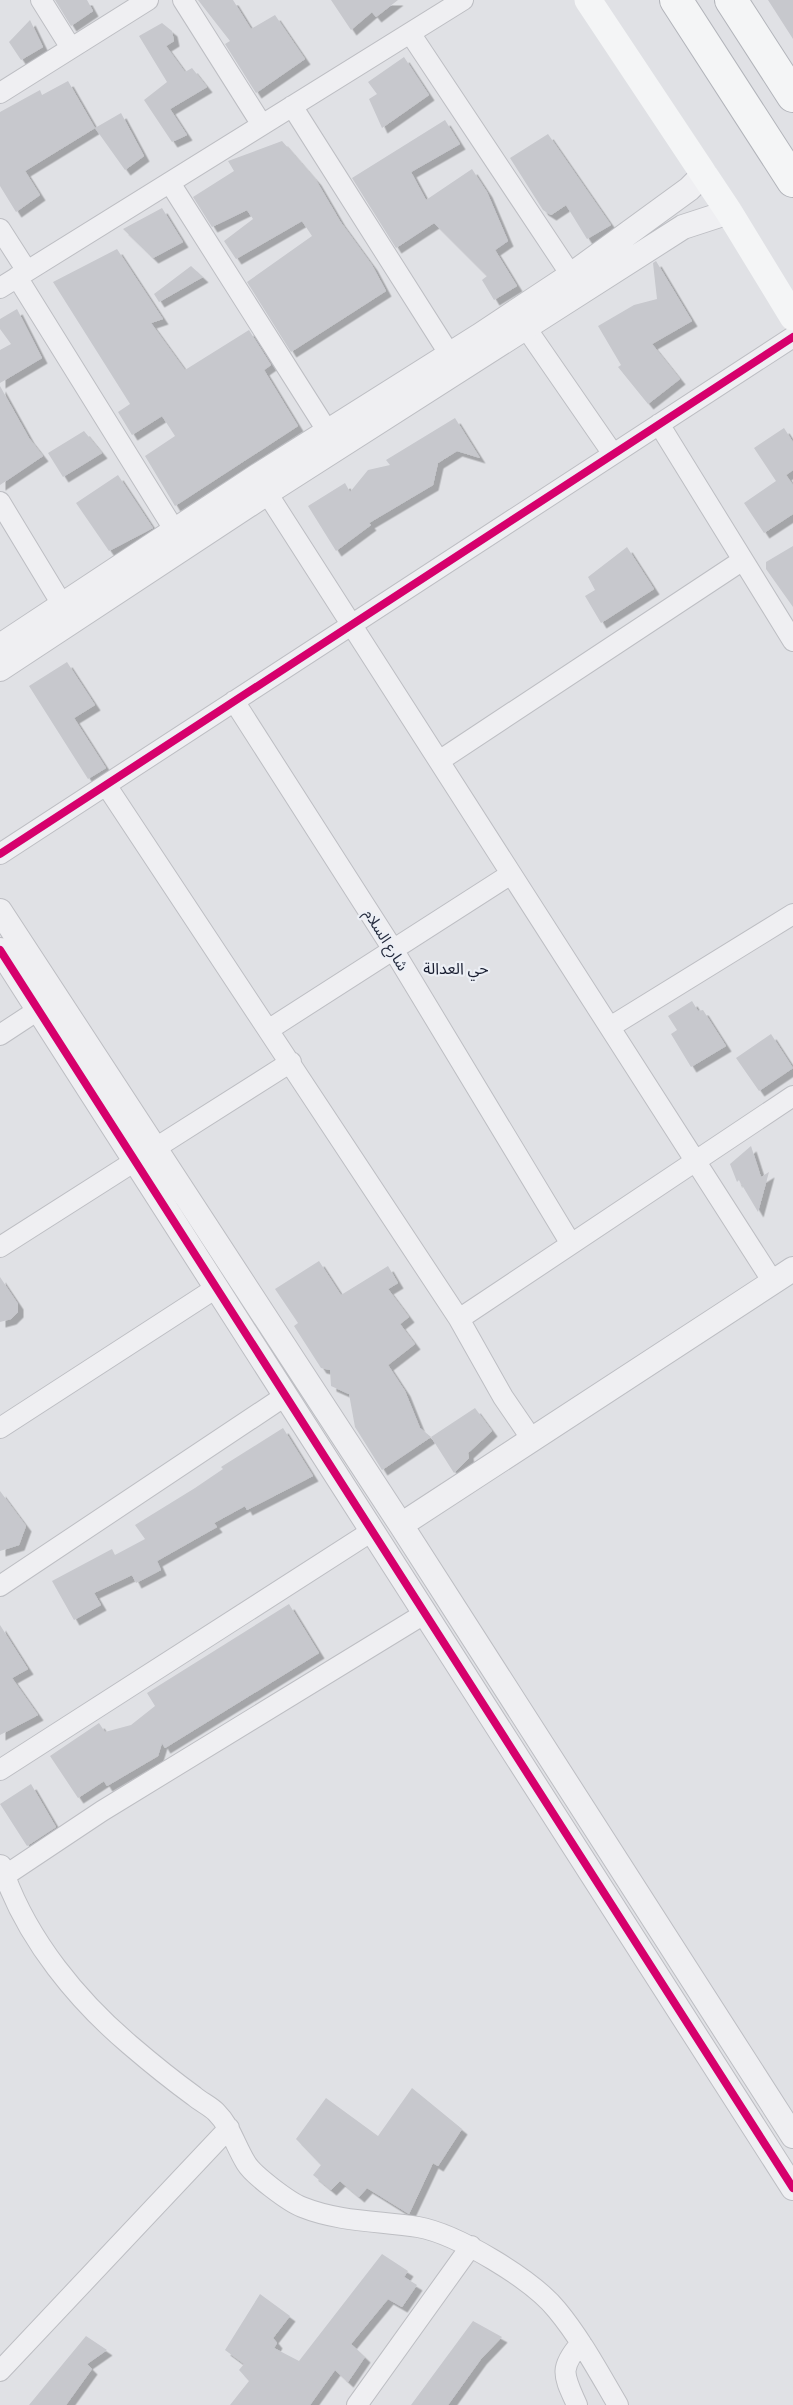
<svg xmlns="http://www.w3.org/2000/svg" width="793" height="2405" font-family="'Archivo Narrow','Noto Sans Arabic',sans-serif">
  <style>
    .building { fill: #c7c8cd; filter: url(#shadow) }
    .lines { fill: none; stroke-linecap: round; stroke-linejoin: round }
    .minor-casing { stroke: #bdbec3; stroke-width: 22 }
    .tertiary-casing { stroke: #bdbec3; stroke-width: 26 }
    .trunk-casing { stroke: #b2b4ba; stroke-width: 34 }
    .minor { stroke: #efeff2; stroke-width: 20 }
    .tertiary { stroke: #efeff2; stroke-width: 24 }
    .secondary { stroke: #f4f5f6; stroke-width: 27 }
    .trunk { stroke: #f4f5f6; stroke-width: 32 }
    .cycleway-casing { stroke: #eceff5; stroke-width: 11 }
    .cycleway { stroke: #d6006c; stroke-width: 8 }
    .labels { text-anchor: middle; stroke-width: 4.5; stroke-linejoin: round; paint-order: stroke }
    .street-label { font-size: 15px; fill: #252c3f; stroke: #eceff5 }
    .neighbourhood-label { font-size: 16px; fill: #181d30; stroke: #eceff5 }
  </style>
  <defs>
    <filter id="shadow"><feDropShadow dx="5.5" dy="5.5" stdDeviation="0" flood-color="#0004"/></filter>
  </defs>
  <rect width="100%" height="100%" fill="#e0e1e5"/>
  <path class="building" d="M55,0H87L93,11L71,26Z
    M198,0H233L251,29L275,15L305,59L256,93L225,44L230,41Z
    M331,0H398L376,17L372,12L351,30Z
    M768,0H793V39Z
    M30,20L43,47L21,60L9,42Z
    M162,23L172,31L174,41L166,46L185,72L192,68L207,87L170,109L187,135L172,142L144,100L167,82L139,36Z
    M404,57L429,95L382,128L369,99L377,94L368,82Z
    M68,81L95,128L25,171L40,195L16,212L0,186V112L40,90L42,95Z
    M121,113L144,156L125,170L95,128Z
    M445,120L460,144L411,172L426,200L472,169L487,192L508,241L495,250L517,286L494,300L482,280L487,276L434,223L396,248L352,178Z
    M548,134L611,225L587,239L566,205L551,215L543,210L510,158Z
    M282,141L316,180L340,221L372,265L386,291L291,352L247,282L312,236L302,221L236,259L224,241L253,219L247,210L212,227L193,197L234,171L228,161Z
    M162,208L183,242L153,258L123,229Z
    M117,249L163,319L151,323L185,370L249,330L271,365L264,370L298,426L175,506L145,456L175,436L162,416L132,435L118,412L130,404L53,282Z
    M656,261L692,321L652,344L680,379L648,404L618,367L621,365L598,326L634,305L657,299L653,263Z
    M191,266L203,277L159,302L154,294Z
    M17,309L42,358L0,383V350L11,344L0,329V319Z
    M0,386L29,438L43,456L0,485Z
    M455,418L480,458L457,451L438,463L433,485L369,523L371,525L336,551L308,506L345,483L350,492L368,470L390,465L386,460Z
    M784,428L793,442V470L786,475L793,485V514L764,533L744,503L776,481L754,448Z
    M84,431L102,453L63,477L48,453Z
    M118,475L153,528L109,551L76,503Z
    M793,546V607L766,569V562Z
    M627,547L654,589L601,623L585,596L595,590L588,577Z
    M67,662L95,705L74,718L106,768L88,779L29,686Z
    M692,1001L698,1011L703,1010L726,1046L691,1067L671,1034L677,1030L668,1016Z
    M771,1034L793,1068L759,1091L736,1058Z
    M751,1146L761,1177L769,1172L758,1212L739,1180L737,1182L730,1164Z
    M319,1261L341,1295L388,1266L398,1283L388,1289L409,1317L400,1324L415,1344L388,1365L405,1391L420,1428L431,1437L382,1470L355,1427L349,1394L331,1386L330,1370L321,1368L294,1326L298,1323L275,1289Z
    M0,1277L18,1304V1312L11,1319L0,1322Z
    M475,1408L492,1431L468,1453L469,1458L454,1473L431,1437Z
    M283,1428L313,1476L247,1510L245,1506L214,1523L217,1527L157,1561L161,1570L136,1583L132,1575L94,1593L101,1605L74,1620L52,1581L112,1549L115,1555L145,1539L135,1525L195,1488L223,1469L221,1467Z
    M0,1491L26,1526L19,1545L0,1551Z
    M289,1604L319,1653L165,1748L162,1743L158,1756L107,1786L104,1781L78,1798L50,1756L99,1723L105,1732L131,1725L155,1706L147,1693Z
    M0,1625L28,1669L12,1678L38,1715L0,1735Z
    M31,1784L56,1827L27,1846L0,1804Z
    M412,2088L462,2129L438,2166L433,2163L409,2214L367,2188L359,2197L340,2181L331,2190L313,2175L321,2165L296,2139L326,2098L378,2136Z
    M382,2254L408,2271L404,2277L417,2285L402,2307L388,2299L351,2344L365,2357L348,2382L335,2370L310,2405H230L249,2381L239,2370L244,2364L225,2350L260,2294L290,2316L273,2338L277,2343L274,2348L299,2361Z
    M473,2321L502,2337L481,2359L448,2405H411Z
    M86,2336L107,2350L87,2364L92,2369L66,2405H29Z"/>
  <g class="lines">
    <defs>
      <path id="minor" d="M41,0L71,48
        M183,0L262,125
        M410,33L571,275
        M0,93L148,0
        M292,106L450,355
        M170,183L328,432
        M0,229L27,271
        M17,277L175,531
        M0,288L463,0
        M526,328L613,454
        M659,424L793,641
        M267,493L773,1282
        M0,502L63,606
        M234,701L394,951L571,1244
        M439,761L743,560
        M106,785L459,1319L503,1397L531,1438
        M0,854L793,337
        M610,1027L793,914
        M268,1030L511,874
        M0,1035L38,1010
        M154,1149L291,1062
        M0,1247L135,1161
        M459,1319L793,1096
        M0,1428L216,1288
        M0,1586L285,1396
        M0,1770L372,1531
        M5,1876C29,1941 77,2000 130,2045C151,2063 172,2080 194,2096C201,2102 210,2106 216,2112C231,2127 235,2145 246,2163C253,2175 289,2202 302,2207C339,2222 380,2221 418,2227C457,2234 532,2279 557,2310C581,2339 599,2373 618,2405
        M0,1879L102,1811L424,1614
        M0,2371L229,2128
        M357,2405L471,2246
        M577,2405C564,2376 558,2369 581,2343"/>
      <path id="tertiary" d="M0,646L257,476L479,336L571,275L689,189L704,174
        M0,669L267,493L683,227L729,212
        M0,911L401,1525L793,2136
        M0,950L793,2188
        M401,1525L793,1269
        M0,1867L5,1876"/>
      <path id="trunk" d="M676,0L793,181
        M731,0L793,96"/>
    </defs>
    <use href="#minor" class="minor-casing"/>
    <use href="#tertiary" class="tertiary-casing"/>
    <use href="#trunk" class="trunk-casing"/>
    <use href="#minor" class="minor"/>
    <use href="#tertiary" class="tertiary"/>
    <path class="secondary" d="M588,0L729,212L793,317"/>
    <use href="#trunk" class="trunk"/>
    <defs>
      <path id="cycleway" d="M0,854L793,337
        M0,950L793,2188"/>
    </defs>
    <use href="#cycleway" class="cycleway-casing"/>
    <use href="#cycleway" class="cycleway"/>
  </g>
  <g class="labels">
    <g class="street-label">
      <text transform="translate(386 940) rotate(58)" y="5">شارع السلام</text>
    </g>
    <g class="neighbourhood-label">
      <text x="456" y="974">حي العدالة</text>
    </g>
  </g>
</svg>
